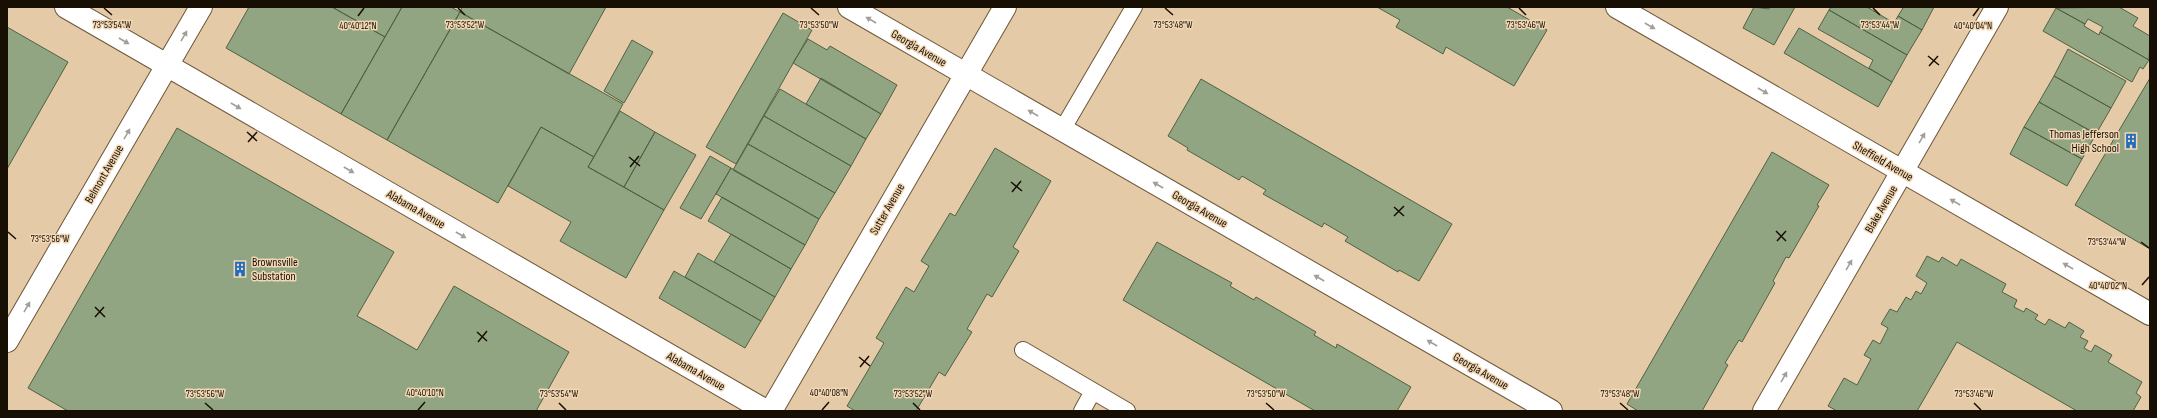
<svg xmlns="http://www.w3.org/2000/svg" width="2157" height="418" font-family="'Sofia Sans Condensed',sans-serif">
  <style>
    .building { fill: #91a583; stroke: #4f6242 }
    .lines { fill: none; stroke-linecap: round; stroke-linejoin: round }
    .service-casing { stroke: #6d5638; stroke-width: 18 }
    .minor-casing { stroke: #6d5638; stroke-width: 24 }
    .tertiary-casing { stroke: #6d5638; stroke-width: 24 }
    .service { stroke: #fff; stroke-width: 16 }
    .minor { stroke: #fff; stroke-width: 22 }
    .tertiary { stroke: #fff; stroke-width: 22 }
    .oneway { fill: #a29f9b }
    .ticks { fill: none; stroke: #170e04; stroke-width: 1.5 }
    .labels { text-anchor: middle; stroke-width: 3; stroke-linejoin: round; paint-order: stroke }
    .street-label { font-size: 12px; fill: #170e04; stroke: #f2d7b5 }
    .poi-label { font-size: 12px; fill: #170e04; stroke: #f2d7b5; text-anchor: end }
    .ticks-label { font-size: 10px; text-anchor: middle; fill: #170e04; stroke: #f2d7b5; stroke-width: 3; stroke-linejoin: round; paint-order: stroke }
  </style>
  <rect width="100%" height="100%" fill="#e5caa8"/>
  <path class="building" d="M249,7H332L385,37L341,114L226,48Z
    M332,7H402L385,37Z
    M402,7H451L460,12L387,140L341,114Z
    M462,7H606L569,74L460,12Z
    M1377,7H1507L1547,30L1514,86L1446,47L1443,54L1396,27L1400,20Z
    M1754,7L1769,9L1770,7H1795L1774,45L1743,28Z
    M1831,7H1867L1894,23L1898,16L1922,30L1907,55L1829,10Z
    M1900,7H1934L1922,30L1898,16L1903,8Z
    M2119,7L2138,18L2133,26L2150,36L2149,60L2100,32L2103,27L2088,19L2085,24L2056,8Z
    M2056,8L2085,24L2084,26L2099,35L2100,32L2149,60L2143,69L2140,67L2132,82L2043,31Z
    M1829,10L1907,55L1892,82L1869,68L1873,60L1818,29Z
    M460,12L623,104L594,157L541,127L498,203L387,140Z
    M783,13L812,30L736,164L706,147Z
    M7,27L68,62L7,169Z
    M1799,28L1892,82L1878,107L1784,53Z
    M808,39L827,50L830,46L897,85L881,114L793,63Z
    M632,40L653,52L624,103L604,91Z
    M2068,49L2126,81L2111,108L2054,76Z
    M2054,76L2111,108L2096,134L2039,102Z
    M821,78L881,114L866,139L806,104Z
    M2150,78V249L2075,205Z
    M1201,79L1452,224L1419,281L1399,270L1398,272L1345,241L1348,237L1324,223L1322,227L1263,194L1266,190L1242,176L1239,180L1187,150L1188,148L1168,136Z
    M780,89L866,139L851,166L764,116Z
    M2039,102L2096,134L2082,159L2024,127Z
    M620,111L655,132L624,187L588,167Z
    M764,116L851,166L835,193L748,144Z
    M541,127L594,157L588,167L664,210L626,278L560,241L571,222L508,186Z
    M2024,127L2082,159L2067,186L2010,154Z
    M177,128L394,252L357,316L379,328L417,350L454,286L569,352L536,411H68L28,388Z
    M655,132L696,155L664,210L624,187Z
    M748,144L835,193L819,219L733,170Z
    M995,148L1051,181L1013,247L1019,251L992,297L987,294L967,329L972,332L945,376L939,372L916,411H855L847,406L884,343L876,338L906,287L914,292L929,266L921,261L950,213L955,216Z
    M1772,152L1829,185L1817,205L1819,206L1789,258L1786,257L1773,281L1775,283L1742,342L1739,340L1725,363L1728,365L1702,411H1638L1627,404Z
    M710,156L731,168L701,219L680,208Z
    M731,168L819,219L805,245L716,194Z
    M722,197L805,245L791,269L708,221Z
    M731,234L791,269L775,297L714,262Z
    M1157,242L1232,283L1230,286L1254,300L1256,297L1316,332L1314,335L1336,348L1337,344L1411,387L1397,411H1315L1123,300Z
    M698,253L775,297L761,321L685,277Z
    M1927,256L1939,262L1942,257L1957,266L1961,259L2006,284L2002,292L2017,300L2014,307L2024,312L2026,308L2038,315L2035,319L2045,325L2049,319L2065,328L2069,322L2084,331L2080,337L2088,341L2084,348L2091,352L2095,345L2112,355L2108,362L2142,382L2136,393L2141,397L2133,411H2077L1957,342L1917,411H1837L1828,406L1844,378L1857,385L1871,359L1864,355L1873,340L1880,344L1888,328L1881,324L1890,309L1897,312L1906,297L1911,300L1916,291L1921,294L1927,283L1916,276Z
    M674,271L761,321L745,348L659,298Z"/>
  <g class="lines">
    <defs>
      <path id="service" d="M1062,130L1134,7
        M1023,350L1127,411
        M1082,411L1093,391"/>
      <path id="minor" d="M66,7L766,411
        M849,7L1551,411
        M1617,7L2150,314
        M7,341L201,7
        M1764,411L1997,7"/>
      <path id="tertiary" d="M771,411L1005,7"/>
    </defs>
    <use href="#service" class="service-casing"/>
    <use href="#minor" class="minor-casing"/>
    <use href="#tertiary" class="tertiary-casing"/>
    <use href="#service" class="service"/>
    <use href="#minor" class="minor"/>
    <use href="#tertiary" class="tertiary"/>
  </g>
  <defs><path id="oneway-solid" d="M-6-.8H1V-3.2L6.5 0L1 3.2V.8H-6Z"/></defs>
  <g class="oneway">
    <use href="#oneway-solid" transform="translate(871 20) rotate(-150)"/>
    <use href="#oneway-solid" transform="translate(1650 26) rotate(30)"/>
    <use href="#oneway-solid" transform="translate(184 36) rotate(-60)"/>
    <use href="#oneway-solid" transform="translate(124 41) rotate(30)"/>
    <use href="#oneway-solid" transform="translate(1763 91) rotate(30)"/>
    <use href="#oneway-solid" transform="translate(236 106) rotate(30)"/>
    <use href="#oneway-solid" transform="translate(1033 113) rotate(-150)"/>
    <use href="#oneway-solid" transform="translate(127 134) rotate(-60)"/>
    <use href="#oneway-solid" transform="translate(1922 138) rotate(-60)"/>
    <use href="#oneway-solid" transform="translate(349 170) rotate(30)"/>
    <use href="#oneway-solid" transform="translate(1158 185) rotate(-150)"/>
    <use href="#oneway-solid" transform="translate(1955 202) rotate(-150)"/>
    <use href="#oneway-solid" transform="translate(461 235) rotate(30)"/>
    <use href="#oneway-solid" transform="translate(1849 265) rotate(-60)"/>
    <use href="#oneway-solid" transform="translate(2068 266) rotate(-150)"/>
    <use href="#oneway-solid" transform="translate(1319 278) rotate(-150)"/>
    <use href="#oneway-solid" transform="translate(27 307) rotate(-60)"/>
    <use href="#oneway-solid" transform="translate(1432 343) rotate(-150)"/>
    <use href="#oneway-solid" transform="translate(1784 377) rotate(-60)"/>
  </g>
  <path class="ticks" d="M104,8L112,15M458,8L465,15M811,8L819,15M1165,8L1173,15M1519,8L1526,15M1873,8L1880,15M358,16L364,8M1973,16L1979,8M1928,56L1939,65M1929,66L1938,56M247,132L257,141M248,142L257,132M629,157L640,166M630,167L639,156M1011,182L1022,191M1012,192L1021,181M1394,207L1404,216M1394,216L1404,206M1776,231L1786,241M8,232L16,239M1777,241L1786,231M2141,242L2149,248M2142,285L2149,277M95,307L105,317M95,317L104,307M477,332L487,341M478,342L487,331M859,357L870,366M860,367L869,356M205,403L213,410M559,403L566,410M913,403L920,410M1266,403L1274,410M1620,403L1628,410M1974,403L1981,410M418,410L425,402M822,410L829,402"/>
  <defs>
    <symbol id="building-bare" viewBox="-9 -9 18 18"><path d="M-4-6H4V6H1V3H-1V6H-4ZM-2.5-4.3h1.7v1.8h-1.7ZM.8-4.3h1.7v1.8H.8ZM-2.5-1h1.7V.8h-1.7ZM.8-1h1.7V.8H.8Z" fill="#206ebd" stroke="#f2d7b5" stroke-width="2.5" paint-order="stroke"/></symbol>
  </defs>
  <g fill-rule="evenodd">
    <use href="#building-bare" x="2120" y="130" width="22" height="22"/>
    <use href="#building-bare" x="229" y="258" width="22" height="22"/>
  </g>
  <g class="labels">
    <g class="street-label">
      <text transform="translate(919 48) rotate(30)" y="4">Georgia Avenue</text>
      <text transform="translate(1883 161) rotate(30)" y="4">Sheffield Avenue</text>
      <text transform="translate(104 174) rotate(-60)" y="4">Belmont Avenue</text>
      <text transform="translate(416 209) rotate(30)" y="4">Alabama Avenue</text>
      <text transform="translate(887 209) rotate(-60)" y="4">Sutter Avenue</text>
      <text transform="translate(1200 209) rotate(30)" y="4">Georgia Avenue</text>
      <text transform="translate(1881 209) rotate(-60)" y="4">Blake Avenue</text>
      <text transform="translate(696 371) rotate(30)" y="4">Alabama Avenue</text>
      <text transform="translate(1481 371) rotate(30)" y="4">Georgia Avenue</text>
    </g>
    <g class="poi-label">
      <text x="2119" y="138">Thomas Jefferson<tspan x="2119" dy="14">High School</tspan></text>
      <text x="252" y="266" text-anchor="start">Brownsville<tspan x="252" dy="14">Substation</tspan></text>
    </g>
  </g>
  <g class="ticks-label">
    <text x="112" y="28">73°53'54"W</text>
    <text x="819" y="28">73°53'50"W</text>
    <text x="465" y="28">73°53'52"W</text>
    <text x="1173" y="28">73°53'48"W</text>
    <text x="1526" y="28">73°53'46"W</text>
    <text x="1880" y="28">73°53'44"W</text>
    <text x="358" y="29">40°40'12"N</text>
    <text x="1973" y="29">40°40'04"N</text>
    <text x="50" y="242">73°53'56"W</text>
    <text x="2107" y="245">73°53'44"W</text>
    <text x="2108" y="289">40°40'02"N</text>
    <text x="425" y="396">40°40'10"N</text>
    <text x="829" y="396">40°40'08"N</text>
    <text x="205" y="397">73°53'56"W</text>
    <text x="559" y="397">73°53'54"W</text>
    <text x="913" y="397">73°53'52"W</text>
    <text x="1266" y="397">73°53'50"W</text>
    <text x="1620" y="397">73°53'48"W</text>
    <text x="1974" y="397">73°53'46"W</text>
  </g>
  <rect width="2157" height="418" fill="none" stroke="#170e04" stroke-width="16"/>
</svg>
